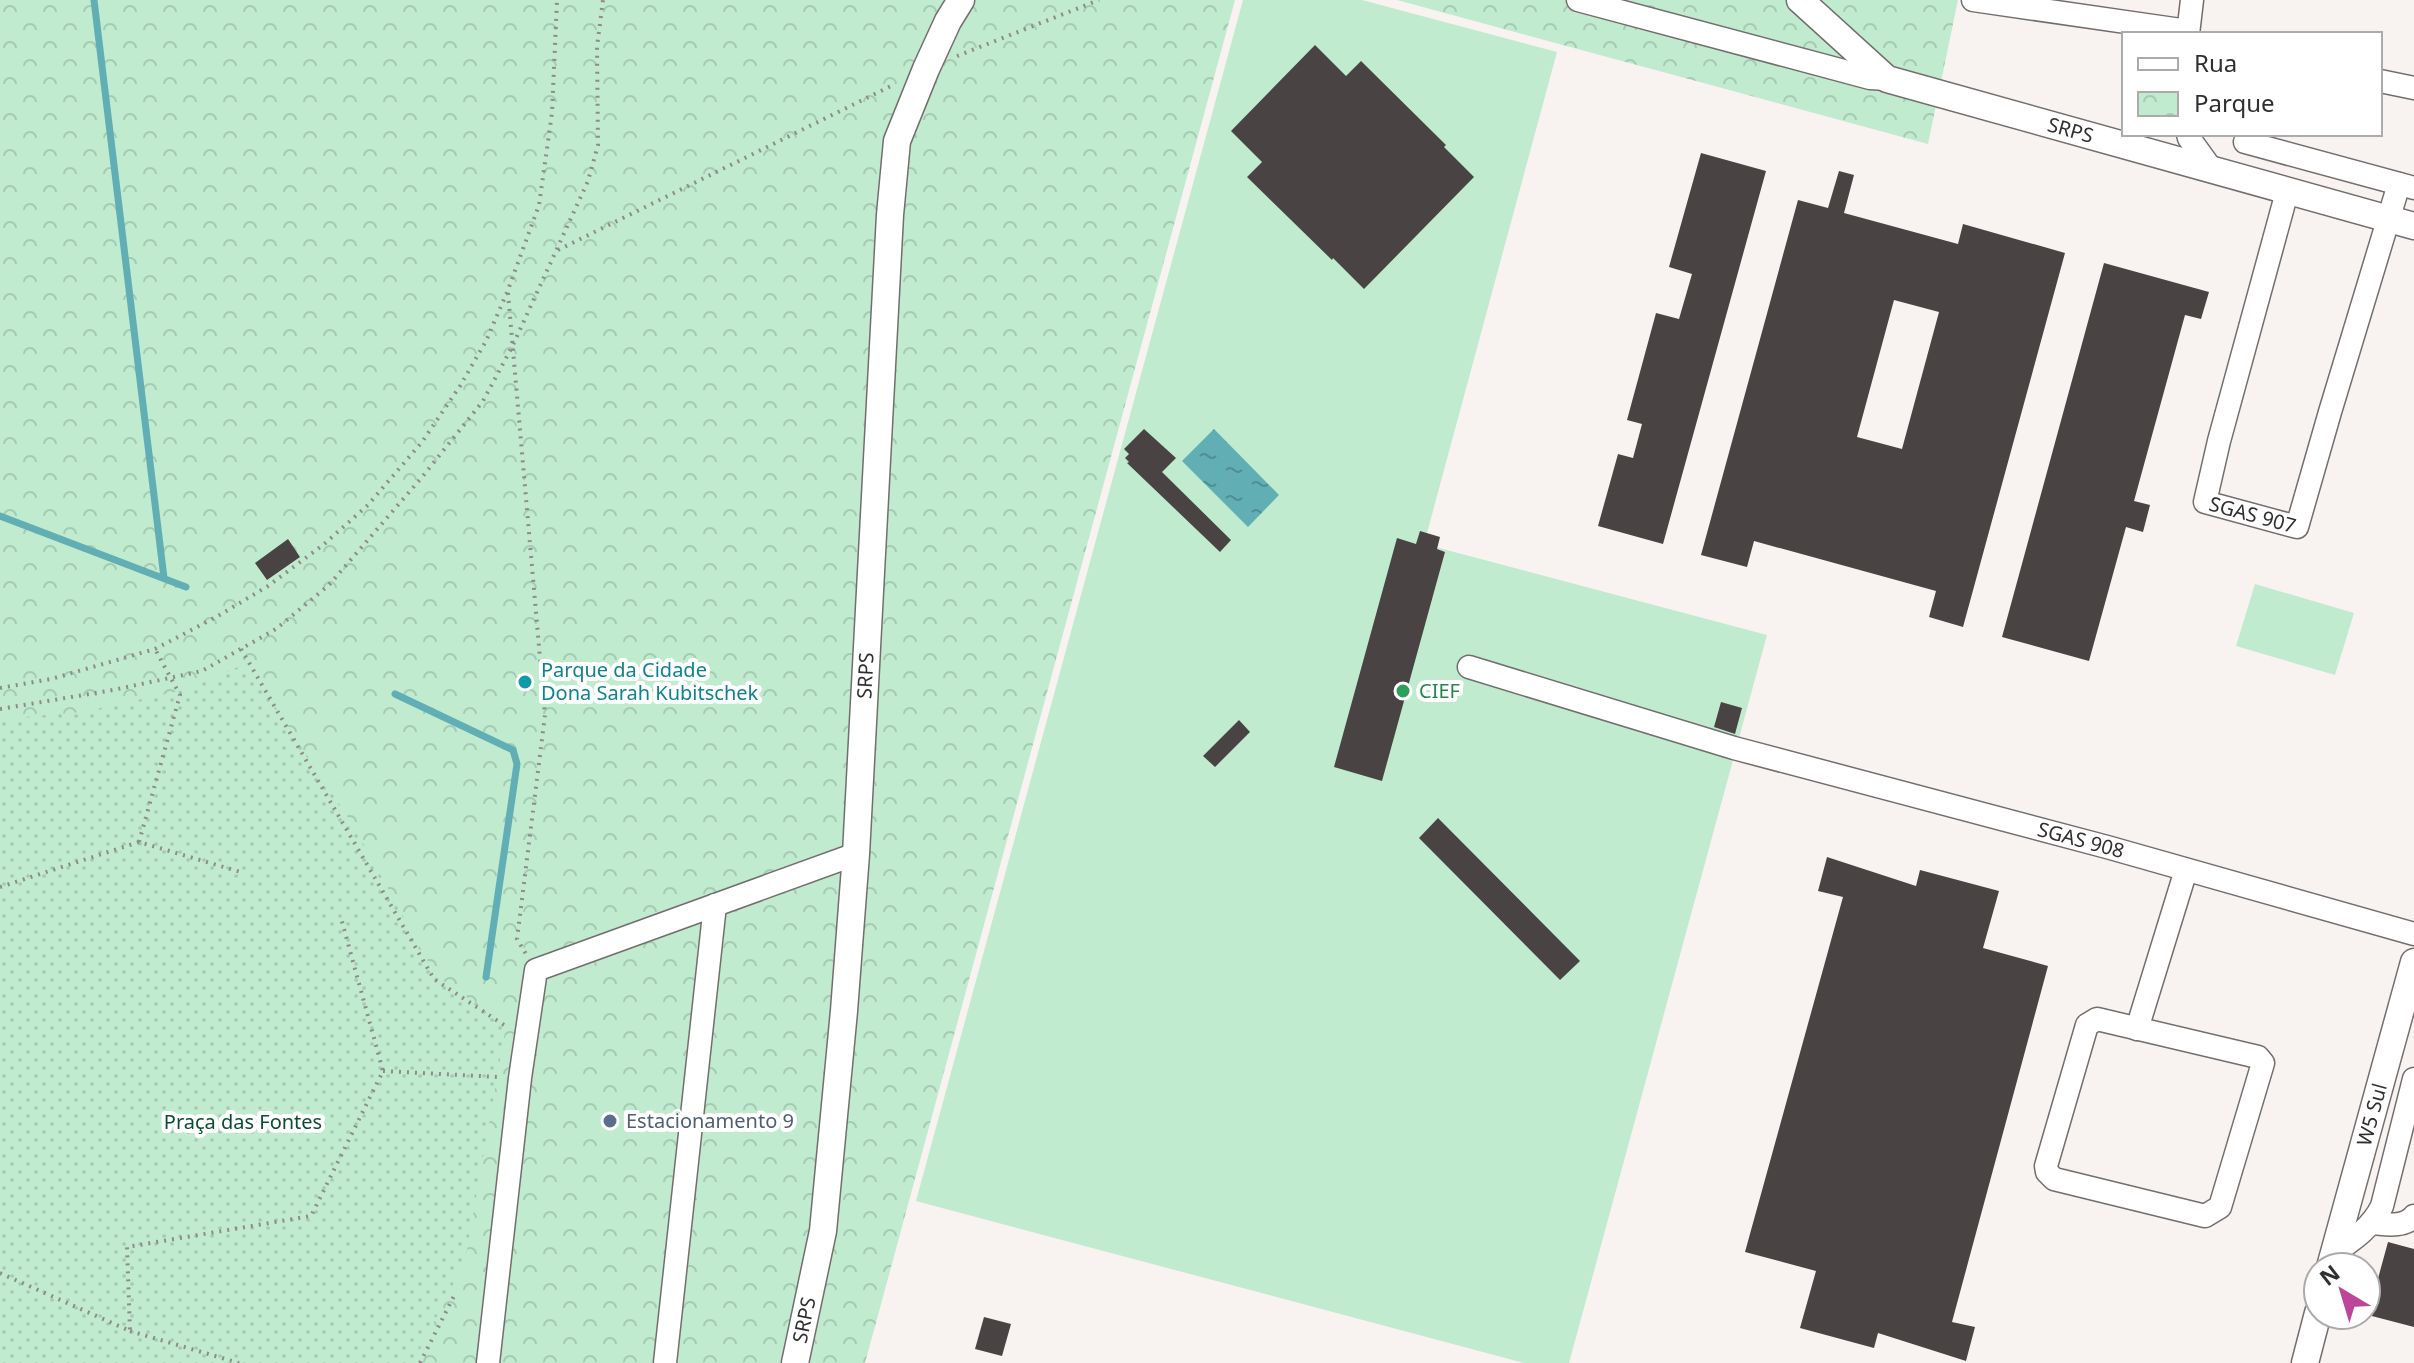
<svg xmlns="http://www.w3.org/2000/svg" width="2414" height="1363" font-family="'Noto Sans',sans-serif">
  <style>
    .grass { fill: #c0ebcf }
    .park { fill: url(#park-crowns) }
    .garden { fill: url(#garden-dots) }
    .water { fill: url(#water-ripples) }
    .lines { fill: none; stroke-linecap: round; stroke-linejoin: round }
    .stream { stroke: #61aeb5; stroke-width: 7 }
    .building { fill: #494443; fill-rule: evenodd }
    .minor-casing { stroke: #736e6d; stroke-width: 25 }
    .major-casing { stroke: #736e6d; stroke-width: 29 }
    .path { stroke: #8f8b8a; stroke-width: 4; stroke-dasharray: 2 6; stroke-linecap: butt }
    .minor { stroke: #fff; stroke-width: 22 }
    .major { stroke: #fff; stroke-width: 26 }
    .culture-dot { fill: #0f9aa8; stroke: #fff; stroke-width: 3 }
    .leisure-dot { fill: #2e9e5b; stroke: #fff; stroke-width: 3 }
    .service-dot { fill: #5c6f8a; stroke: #fff; stroke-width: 3 }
    .labels { text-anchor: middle; stroke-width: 8; stroke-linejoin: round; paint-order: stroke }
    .street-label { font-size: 20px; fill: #302e2e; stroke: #fff }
    .culture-label { font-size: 20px; fill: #0d838f; stroke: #fff; text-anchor: start }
    .leisure-label { font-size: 20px; fill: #27864d; stroke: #fff; text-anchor: start }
    .service-label { font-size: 20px; fill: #4e5e75; stroke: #fff; text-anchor: start }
    .park-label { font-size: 20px; fill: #094e2e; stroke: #fff }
  </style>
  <defs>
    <pattern id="park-crowns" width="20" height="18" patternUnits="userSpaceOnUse" patternTransform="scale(2)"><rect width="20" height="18" fill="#c0ebcf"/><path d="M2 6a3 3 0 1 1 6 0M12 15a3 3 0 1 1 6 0" fill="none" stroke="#a5cab2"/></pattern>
    <pattern id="garden-dots" width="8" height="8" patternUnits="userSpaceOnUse" patternTransform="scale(2)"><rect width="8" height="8" fill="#c0ebcf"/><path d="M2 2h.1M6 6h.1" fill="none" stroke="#a5cab2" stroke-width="1.8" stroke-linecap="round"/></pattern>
    <pattern id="water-ripples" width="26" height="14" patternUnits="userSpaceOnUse" patternTransform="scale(2)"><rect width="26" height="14" fill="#61aeb5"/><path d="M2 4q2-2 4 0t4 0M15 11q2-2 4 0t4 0" fill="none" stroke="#508e94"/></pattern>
  </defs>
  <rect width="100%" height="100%" fill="#f8f2f0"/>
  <path class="grass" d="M1243,0H1362L1557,52L1424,544L1767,635L1569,1363H1524L916,1201Z
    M2255,584L2354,613L2335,675L2236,646Z"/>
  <path class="park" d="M0,0H1235L865,1363H0Z
    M1397,0H1958L1928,144Z"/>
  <path class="garden" d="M245,666L255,676L353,825L436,976L500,1018L506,1026L465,1261L413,1363H0V719L82,712L189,689L238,667Z"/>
  <path class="water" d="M1214,429L1279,495L1248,527L1182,461Z"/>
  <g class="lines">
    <path class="stream" d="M94,0L164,578
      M0,516L186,587
      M395,694L513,750L517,764L486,977"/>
  </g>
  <path class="building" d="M1315,45L1346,76L1361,61L1446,145L1444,147L1474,177L1364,289L1333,258L1332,260L1247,177L1262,162L1231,131Z
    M1701,153L1766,171L1663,544L1598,526L1618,454L1633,458L1642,424L1627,420L1656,313L1679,319L1692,274L1669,267Z
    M1839,171L1854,175L1844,213L1958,244L1963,224L2065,253L1963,627L1929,617L1936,591L1754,541L1747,567L1701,555L1798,200L1828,208ZM1894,300L1939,312L1902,449L1857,437Z
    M2104,263L2209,292L2201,319L2185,315L2134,501L2150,505L2143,532L2126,527L2089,661L2002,637Z
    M1144,429L1176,458L1162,472L1231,540L1220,552L1127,463L1129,462L1125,458L1129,454L1124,449Z
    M1420,531L1440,537L1437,549L1445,552L1382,781L1334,767L1397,538L1416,544Z
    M288,539L300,557L267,580L255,563Z
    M1721,702L1742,708L1735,734L1714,727Z
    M1239,720L1250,732L1215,767L1203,756Z
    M1438,818L1580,961L1560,980L1419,838Z
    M1827,857L1916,886L1920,870L1999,891L1983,948L2048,966L1952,1322L1975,1327L1966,1361L1878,1333L1874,1348L1800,1328L1816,1271L1745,1252L1843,897L1818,891Z
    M2388,1242L2414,1249V1327L2368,1315Z
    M984,1317L1011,1324L1002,1356L975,1349Z"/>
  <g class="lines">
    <defs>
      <g id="minor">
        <path d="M1578,0L1870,78L1887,79"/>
        <path d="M1973,0L2188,31"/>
        <path d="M2188,34L2192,0"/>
        <path d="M2380,81L2414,88"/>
        <path d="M2188,134L2189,138L2212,170"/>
        <path d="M2245,142L2414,188"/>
        <path id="s1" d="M2287,192L2219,441L2205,502L2297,527L2330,412L2399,184"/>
        <path id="s2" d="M1469,667L1734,748L2107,847L2414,934"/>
        <path d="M2097,1019L2258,1057L2263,1063L2220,1207L2205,1216L2054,1179L2047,1172L2046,1166L2087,1025Z"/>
        <path d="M2137,1029L2186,870"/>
        <path d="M2371,1223C2385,1224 2404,1228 2414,1216"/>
        <path d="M2334,1253C2353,1240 2372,1227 2382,1206L2414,1079"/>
        <path d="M488,1363L520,1078L536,970L856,854"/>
        <path d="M665,1363L715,905"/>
      </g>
      <g id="major">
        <path id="s3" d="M1800,0L1887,79L2414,226"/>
        <path id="s4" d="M2330,1267L2414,962"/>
        <path id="s5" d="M795,1363L823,1231L844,1011L856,854L890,215L897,141L926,69L948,21L961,0"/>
        <path d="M2305,1363L2318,1313"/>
      </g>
    </defs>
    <use href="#minor" class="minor-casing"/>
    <use href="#major" class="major-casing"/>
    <path class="path" d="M957,56L1099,0
      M558,250L895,84
      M508,293L545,715L517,939L526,954
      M241,649L434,979L507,1027
      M0,688L51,679L155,649L218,616L268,586L323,545L368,505L422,442L460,386L486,341L508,290L539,205L552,113L557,0
      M0,709L113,690L202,671L276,629L329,585L423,476L483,401L512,347L588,181L598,145L597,47L603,0
      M139,842L180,695L155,649
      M0,887L139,842L244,873
      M383,1071L498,1077
      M0,1273L130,1331L127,1247L311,1216L383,1071L341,918
      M130,1331L239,1363
      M420,1363L456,1292"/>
    <use href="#minor" class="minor"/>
    <use href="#major" class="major"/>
  </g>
  <circle class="culture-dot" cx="525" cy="682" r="8"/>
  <circle class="leisure-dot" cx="1403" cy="691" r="8"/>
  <circle class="service-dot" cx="610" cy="1121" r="8"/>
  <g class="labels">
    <g class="street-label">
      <text dy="7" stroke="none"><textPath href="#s3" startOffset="308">SRPS</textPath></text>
      <text dy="7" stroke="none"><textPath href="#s1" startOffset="370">SGAS 907</textPath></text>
      <text dy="7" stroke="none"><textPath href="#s5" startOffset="692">SRPS</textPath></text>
      <text dy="7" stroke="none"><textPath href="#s2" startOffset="636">SGAS 908</textPath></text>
      <text dy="7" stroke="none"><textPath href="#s4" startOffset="158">W5 Sul</textPath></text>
      <text dy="7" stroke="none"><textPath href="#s5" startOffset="44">SRPS</textPath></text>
    </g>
    <g class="culture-label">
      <text x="541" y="677">Parque da Cidade<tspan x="541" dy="23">Dona Sarah Kubitschek</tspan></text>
    </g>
    <g class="leisure-label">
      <text x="1419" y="698">CIEF</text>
    </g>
    <g class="service-label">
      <text x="626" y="1128">Estacionamento 9</text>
    </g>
    <g class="park-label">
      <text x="243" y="1129">Praça das Fontes</text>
    </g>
  </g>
  <rect x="2122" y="32" width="260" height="104" fill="#ffffff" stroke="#acabab" stroke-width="2"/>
  <rect x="2138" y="58" width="40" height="12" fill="#ffffff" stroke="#acabab" stroke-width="2"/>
  <text x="2194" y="72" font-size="24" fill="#302e2e">Rua</text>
  <rect x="2138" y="92" width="40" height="24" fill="url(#park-crowns)" stroke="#acabab" stroke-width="2"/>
  <text x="2194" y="112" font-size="24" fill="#302e2e">Parque</text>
  <g transform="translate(2342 1291) rotate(322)"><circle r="38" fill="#ffffff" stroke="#acabab" stroke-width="2"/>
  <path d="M0-6L14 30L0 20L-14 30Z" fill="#bd459a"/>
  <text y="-12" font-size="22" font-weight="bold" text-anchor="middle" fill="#302e2e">N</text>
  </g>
</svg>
